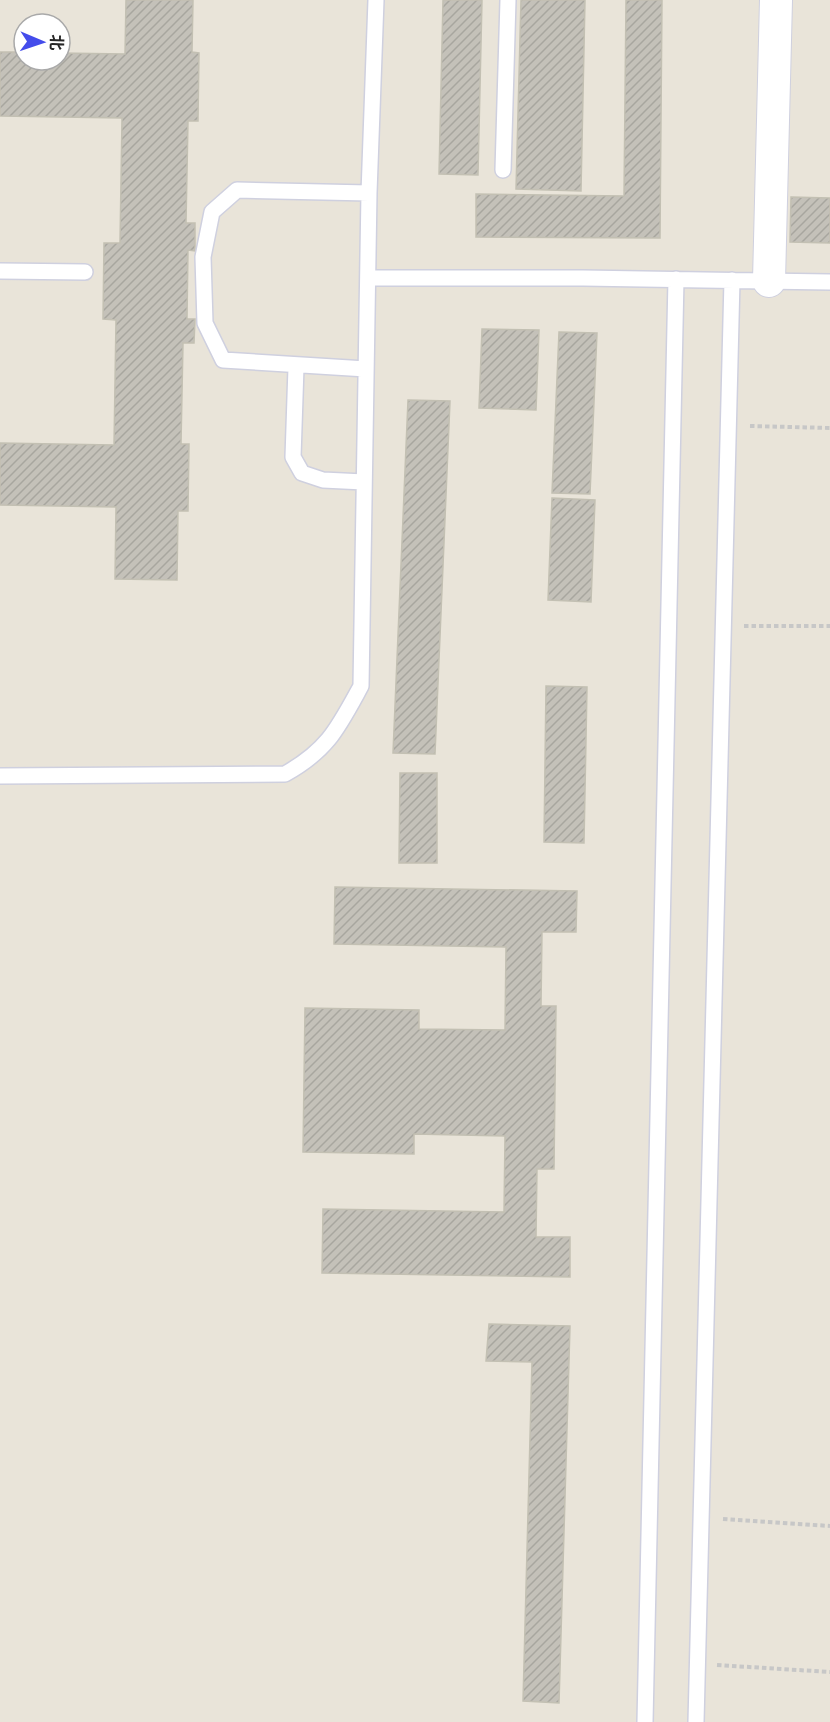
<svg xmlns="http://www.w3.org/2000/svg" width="830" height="1722" font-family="'Space Grotesk','Noto Sans SC',sans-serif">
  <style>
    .building { fill: url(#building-hatch); stroke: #c3c0b3; stroke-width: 1.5 }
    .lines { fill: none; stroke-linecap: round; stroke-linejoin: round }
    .service-casing { stroke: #cfd0df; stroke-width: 18 }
    .minor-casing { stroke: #cfd0df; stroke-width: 34 }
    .path { stroke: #c7c7c7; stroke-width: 4; stroke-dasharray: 4.5 3; stroke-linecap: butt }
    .service { stroke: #fff; stroke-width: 15 }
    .minor { stroke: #fff; stroke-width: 32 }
  </style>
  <defs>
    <pattern id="building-hatch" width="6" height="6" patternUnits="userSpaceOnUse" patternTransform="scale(1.5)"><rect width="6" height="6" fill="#c4c1b9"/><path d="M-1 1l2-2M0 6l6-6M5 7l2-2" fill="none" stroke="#a8a69f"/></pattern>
  </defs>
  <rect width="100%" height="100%" fill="#e9e4d9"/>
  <path class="building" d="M126,0H193L192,52L199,53L198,121H188L186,223H195V251L188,250L187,319H195L194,343H183L181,444H189L188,511H178L177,580L115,579L116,507L0,505V443L114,445L116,320L103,319L104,243H120L122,118L0,116V52H24V60H60V53L125,54Z
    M443,0H482L478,175L439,174Z
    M521,0H585L581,191L516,189Z
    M626,0H662L660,238L476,237V194L624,196Z
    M791,197L830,198V243L790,242Z
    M482,329L539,330L536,410L479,408Z
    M559,332L597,333L590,494L552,493Z
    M408,400L450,401L435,754L393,753Z
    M552,498L595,500L591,602L548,600Z
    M546,686L587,687L584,843L544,842Z
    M400,773H437V863H399Z
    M335,887L577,891L576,932H542L541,1006H556L554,1169H537L536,1237H570V1277L322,1273L323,1209L504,1212L505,1136L414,1134V1154L303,1152L305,1008L419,1010V1029L505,1030L506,947L334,944Z
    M489,1324L570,1326L559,1703L523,1701L532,1362L486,1361Z"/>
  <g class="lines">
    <defs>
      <path id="service" d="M503,170L508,0
        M0,271L85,272
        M368,278H583L830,282
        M296,367L293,457L302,473L323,480L364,482
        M366,369L223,360L205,323L203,257L212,212L237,190L369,193
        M0,776L285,774C328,750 338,728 361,686L369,193L376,0
        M645,1722L676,279
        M696,1722L732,280"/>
      <path id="minor" d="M769,281L776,0"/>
    </defs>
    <use href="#service" class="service-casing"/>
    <use href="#minor" class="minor-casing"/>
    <path class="path" d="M750,426L830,428
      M744,626H830
      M723,1519L830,1526
      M717,1665L830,1672"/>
    <use href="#service" class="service"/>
    <use href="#minor" class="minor"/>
  </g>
  <g transform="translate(42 42) rotate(92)"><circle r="28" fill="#ffffff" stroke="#a9a9a9" stroke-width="1.5"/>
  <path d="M0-4.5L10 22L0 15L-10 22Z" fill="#444ceb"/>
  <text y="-9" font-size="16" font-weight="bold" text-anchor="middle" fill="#272727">北</text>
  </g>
</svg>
